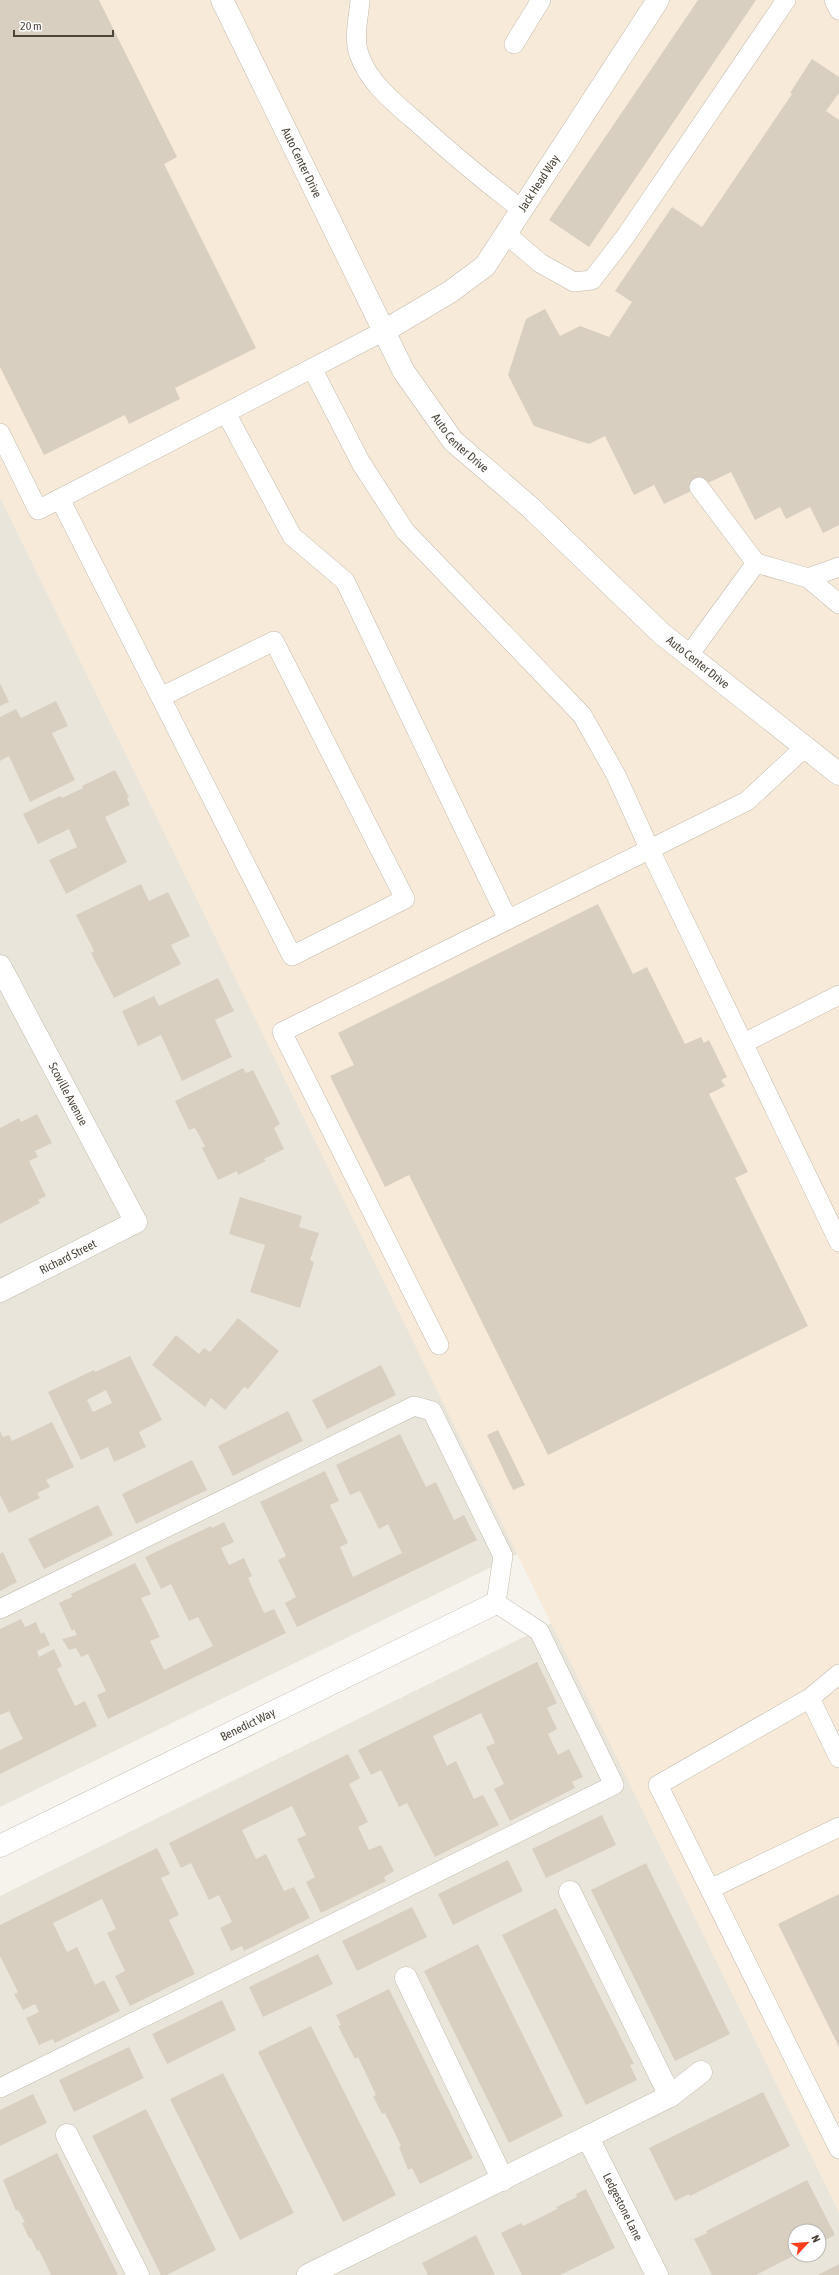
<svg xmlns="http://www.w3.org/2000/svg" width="839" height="2275" font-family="'Asap Condensed',sans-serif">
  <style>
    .residential { fill: #eae5da; fill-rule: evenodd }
    .commercial { fill: #f7ead8 }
    .building { fill: #d8cfc1; fill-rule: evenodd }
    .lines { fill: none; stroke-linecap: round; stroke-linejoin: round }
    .service-casing { stroke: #c2bbae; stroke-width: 20 }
    .minor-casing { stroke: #c2bbae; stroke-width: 23 }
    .service { stroke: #fff; stroke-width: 19 }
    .minor { stroke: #fff; stroke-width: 22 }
    .labels { text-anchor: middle; stroke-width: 3; stroke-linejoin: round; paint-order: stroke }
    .street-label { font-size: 12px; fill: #4b4439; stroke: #fff }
  </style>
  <rect width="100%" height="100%" fill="#f6f3ec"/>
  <path class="residential" d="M0,497L518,1554L0,1807Z
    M552,1623L839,2212V2275H0V1896ZM795,2231H819V2255H795Z"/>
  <path class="commercial" d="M0,0H839V2212L0,497Z"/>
  <path class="building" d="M0,0H99L177,157L164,164L256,348L175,388L180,399L129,424L125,415L44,455L0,367Z
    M698,0H756L589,247L549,220Z
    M812,59L839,77V93L826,111L839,120V525L823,533L810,507L786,519L780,507L755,520L731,472L664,504L654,485L634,495L605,436L589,444L534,426L508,375L526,319L545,309L560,336L580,326L609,337L632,302L615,291L672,207L702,227L792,94L790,93Z
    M0,683L9,702L0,706Z
    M56,701L68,726L52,733L75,780L30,802L9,756L0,761V717L16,709L21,718Z
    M115,770L129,797L127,798L130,805L105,817L127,862L66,894L49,860L77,847L69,829L38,844L23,814L60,796L62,798L83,788L82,786Z
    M141,884L149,901L168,892L190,936L171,945L181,964L114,998L91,953L94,951L76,915Z
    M598,904L633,974L647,967L685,1044L701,1037L704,1043L709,1040L727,1077L721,1080L725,1086L709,1094L748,1172L735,1178L808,1326L548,1455L409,1175L385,1187L330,1076L354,1065L338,1033Z
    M218,978L234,1011L215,1020L232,1057L182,1081L161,1035L138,1046L122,1011L154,996L159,1006Z
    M243,1068L246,1073L253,1070L280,1124L274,1128L284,1149L264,1159L266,1161L238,1175L237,1171L218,1180L202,1148L205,1146L195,1128L189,1130L175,1101Z
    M37,1114L52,1143L35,1151L38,1157L29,1161L46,1196L38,1200L40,1203L0,1224V1128L19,1118L21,1122Z
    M240,1197L302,1216L299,1227L319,1233L310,1260L314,1262L300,1308L250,1292L265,1245L229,1234Z
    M238,1318L279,1351L248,1389L244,1387L225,1410L211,1398L205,1407L152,1365L176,1335L199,1354L204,1348L210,1352Z
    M130,1356L162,1420L139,1432L146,1447L114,1462L108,1447L81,1460L48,1392L94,1370L95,1372ZM106,1390L112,1403L93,1412L87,1400Z
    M381,1365L396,1395L327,1429L312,1400Z
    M288,1411L303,1441L233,1476L218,1446Z
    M52,1422L74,1467L46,1480L50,1487L37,1493L40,1498L9,1513L0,1495V1431L3,1437L9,1435L12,1441Z
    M498,1430L525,1485L513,1490L487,1435Z
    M400,1434L426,1487L436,1482L454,1520L464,1515L477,1540L297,1627L285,1603L296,1597L278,1560L286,1556L260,1502L325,1471L339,1501L330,1505L348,1543L340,1547L353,1577L402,1553L388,1524L379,1529L360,1491L350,1495L336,1465Z
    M192,1460L207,1490L136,1524L122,1494Z
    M98,1505L113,1535L44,1569L28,1539Z
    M224,1522L234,1542L221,1548L229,1565L244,1558L252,1576L248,1578L264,1613L274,1609L286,1633L108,1719L97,1695L106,1691L88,1654L81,1657L76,1648L69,1650L62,1639L77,1635L74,1629L72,1631L59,1603L72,1597L71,1594L135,1563L151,1594L141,1598L160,1637L150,1641L164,1670L213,1646L198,1617L189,1621L171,1584L161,1589L145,1557L211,1526L212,1528Z
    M3,1552L17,1582L0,1591V1554Z
    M21,1619L25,1627L36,1622L41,1634L44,1632L50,1645L37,1651L39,1657L54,1649L62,1666L57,1669L75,1706L85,1701L97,1726L0,1774V1750L23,1739L9,1711L0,1715V1629Z
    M537,1662L557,1703L547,1708L557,1729L548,1734L558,1755L569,1749L583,1777L572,1782L575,1788L510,1821L494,1789L504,1784L486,1747L495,1743L481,1713L433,1736L447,1766L456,1761L474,1799L483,1795L499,1825L435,1857L407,1803L399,1807L381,1770L371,1775L358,1750Z
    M348,1754L360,1778L349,1784L368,1822L358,1827L369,1850L381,1845L394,1871L384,1877L386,1881L321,1913L306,1882L315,1877L297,1839L306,1835L292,1806L242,1830L256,1859L266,1854L284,1891L294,1887L310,1918L244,1951L242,1946L231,1951L220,1928L232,1922L219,1895L209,1900L191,1863L181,1868L169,1843Z
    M602,1815L616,1845L546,1878L532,1849Z
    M157,1848L170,1874L161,1878L179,1915L169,1920L195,1974L130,2006L115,1976L125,1971L107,1933L116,1929L102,1899L53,1923L67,1952L77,1947L95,1985L104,1980L120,2011L55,2043L53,2039L39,2045L26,2018L39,2012L35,2004L23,2010L14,1994L18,1992L0,1956V1925Z
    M508,1860L523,1891L453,1925L438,1894Z
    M646,1863L730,2034L675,2061L591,1890Z
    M839,1894V2047L778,1924Z
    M412,1907L427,1937L357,1971L342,1941Z
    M556,1908L634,2064L630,2065L637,2080L586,2105L502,1935Z
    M478,1944L563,2116L509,2143L424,1971Z
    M318,1954L333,1984L263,2017L249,1987Z
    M389,1989L473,2158L420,2184L412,2168L408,2170L399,2147L401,2146L385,2113L382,2114L373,2096L376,2095L358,2057L355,2059L338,2026L341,2025L336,2015Z
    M222,2000L236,2030L167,2064L152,2034Z
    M311,2026L396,2195L343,2222L258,2052Z
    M129,2047L144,2078L74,2112L59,2080Z
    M223,2073L294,2213L240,2240L170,2099Z
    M763,2092L790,2146L690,2196L689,2194L675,2201L649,2148Z
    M33,2094L47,2123L0,2146V2110Z
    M146,2109L216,2250L167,2275H161L92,2136Z
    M57,2153L118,2275H51L39,2250L37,2251L31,2238H29L22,2223L25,2222L18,2210L16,2211L3,2180Z
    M807,2180L835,2235L819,2243V2231H795V2255L756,2275H712L694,2239L707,2233L706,2231Z
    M586,2189L615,2248L560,2275H522L501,2233L521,2223L523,2226L557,2209L556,2207L577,2197L576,2194Z
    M476,2235L495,2275H428L422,2263Z
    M839,2264V2275H818Z"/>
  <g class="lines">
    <defs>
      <path id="service" d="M360,0C359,16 353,39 359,54C368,83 398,106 420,125C453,155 487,183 522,210
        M834,0L839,10
        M514,44L541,0
        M506,234L540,263L574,282L592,280L625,237L786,0
        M312,368L361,463L405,531L582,715L616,775L650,850L839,1242
        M226,413L292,536L345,581L508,920
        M0,433L38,510L384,331
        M699,487L756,563L808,578
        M60,499L292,956L405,899L274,641L161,697
        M839,567L808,578L839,604
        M689,655L756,563
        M744,1043L839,995
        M439,1345L282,1032L747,801L805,747
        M0,1609L414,1406L432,1411L503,1556L496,1603L539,1631L614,1785L0,2088
        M839,1674L810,1698L658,1785L839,2149
        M810,1698L839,1758
        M710,1889L839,1827"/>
      <g id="minor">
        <path id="s1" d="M222,0L404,372L453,441L530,507L662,634L839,774"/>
        <path id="s2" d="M384,331L450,292L485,266L658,0"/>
        <path id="s3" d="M0,966L136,1222L0,1291"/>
        <path id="s4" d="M0,1846L496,1603"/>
        <path d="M570,1892L670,2096"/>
        <path d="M406,1978L503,2180"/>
        <path d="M67,2135L138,2275"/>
        <path id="s5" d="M588,2138L657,2275"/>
        <path d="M308,2275L670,2096L701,2072"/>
      </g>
    </defs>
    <use href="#service" class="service-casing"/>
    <use href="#minor" class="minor-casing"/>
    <use href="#service" class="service"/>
    <use href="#minor" class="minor"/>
  </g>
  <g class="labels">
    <g class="street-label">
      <text dy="4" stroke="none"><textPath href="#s1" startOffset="181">Auto Center Drive</textPath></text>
      <text dy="4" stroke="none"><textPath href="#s2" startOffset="219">Jack Head Way</textPath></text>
      <text dy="4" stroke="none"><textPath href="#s1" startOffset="505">Auto Center Drive</textPath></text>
      <text dy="4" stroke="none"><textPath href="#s1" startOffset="829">Auto Center Drive</textPath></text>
      <text dy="4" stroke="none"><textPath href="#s3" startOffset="145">Scoville Avenue</textPath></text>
      <text transform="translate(68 1257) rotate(-27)" y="4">Richard Street</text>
      <text dy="4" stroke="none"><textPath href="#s4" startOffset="276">Benedict Way</textPath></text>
      <text dy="4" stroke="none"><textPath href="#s5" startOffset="77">Ledgestone Lane</textPath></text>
    </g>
  </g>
  <g transform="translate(807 2243) rotate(64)"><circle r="19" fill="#ffffff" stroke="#b7b4b0"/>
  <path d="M0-3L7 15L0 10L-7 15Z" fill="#fc3f1d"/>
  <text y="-6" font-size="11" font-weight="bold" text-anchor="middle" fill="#4b4439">N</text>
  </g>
  <path d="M14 30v6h99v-6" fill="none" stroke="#4b4439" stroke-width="2"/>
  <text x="20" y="30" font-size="12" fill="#4b4439" stroke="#ffffff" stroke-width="3" paint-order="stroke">20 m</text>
</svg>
